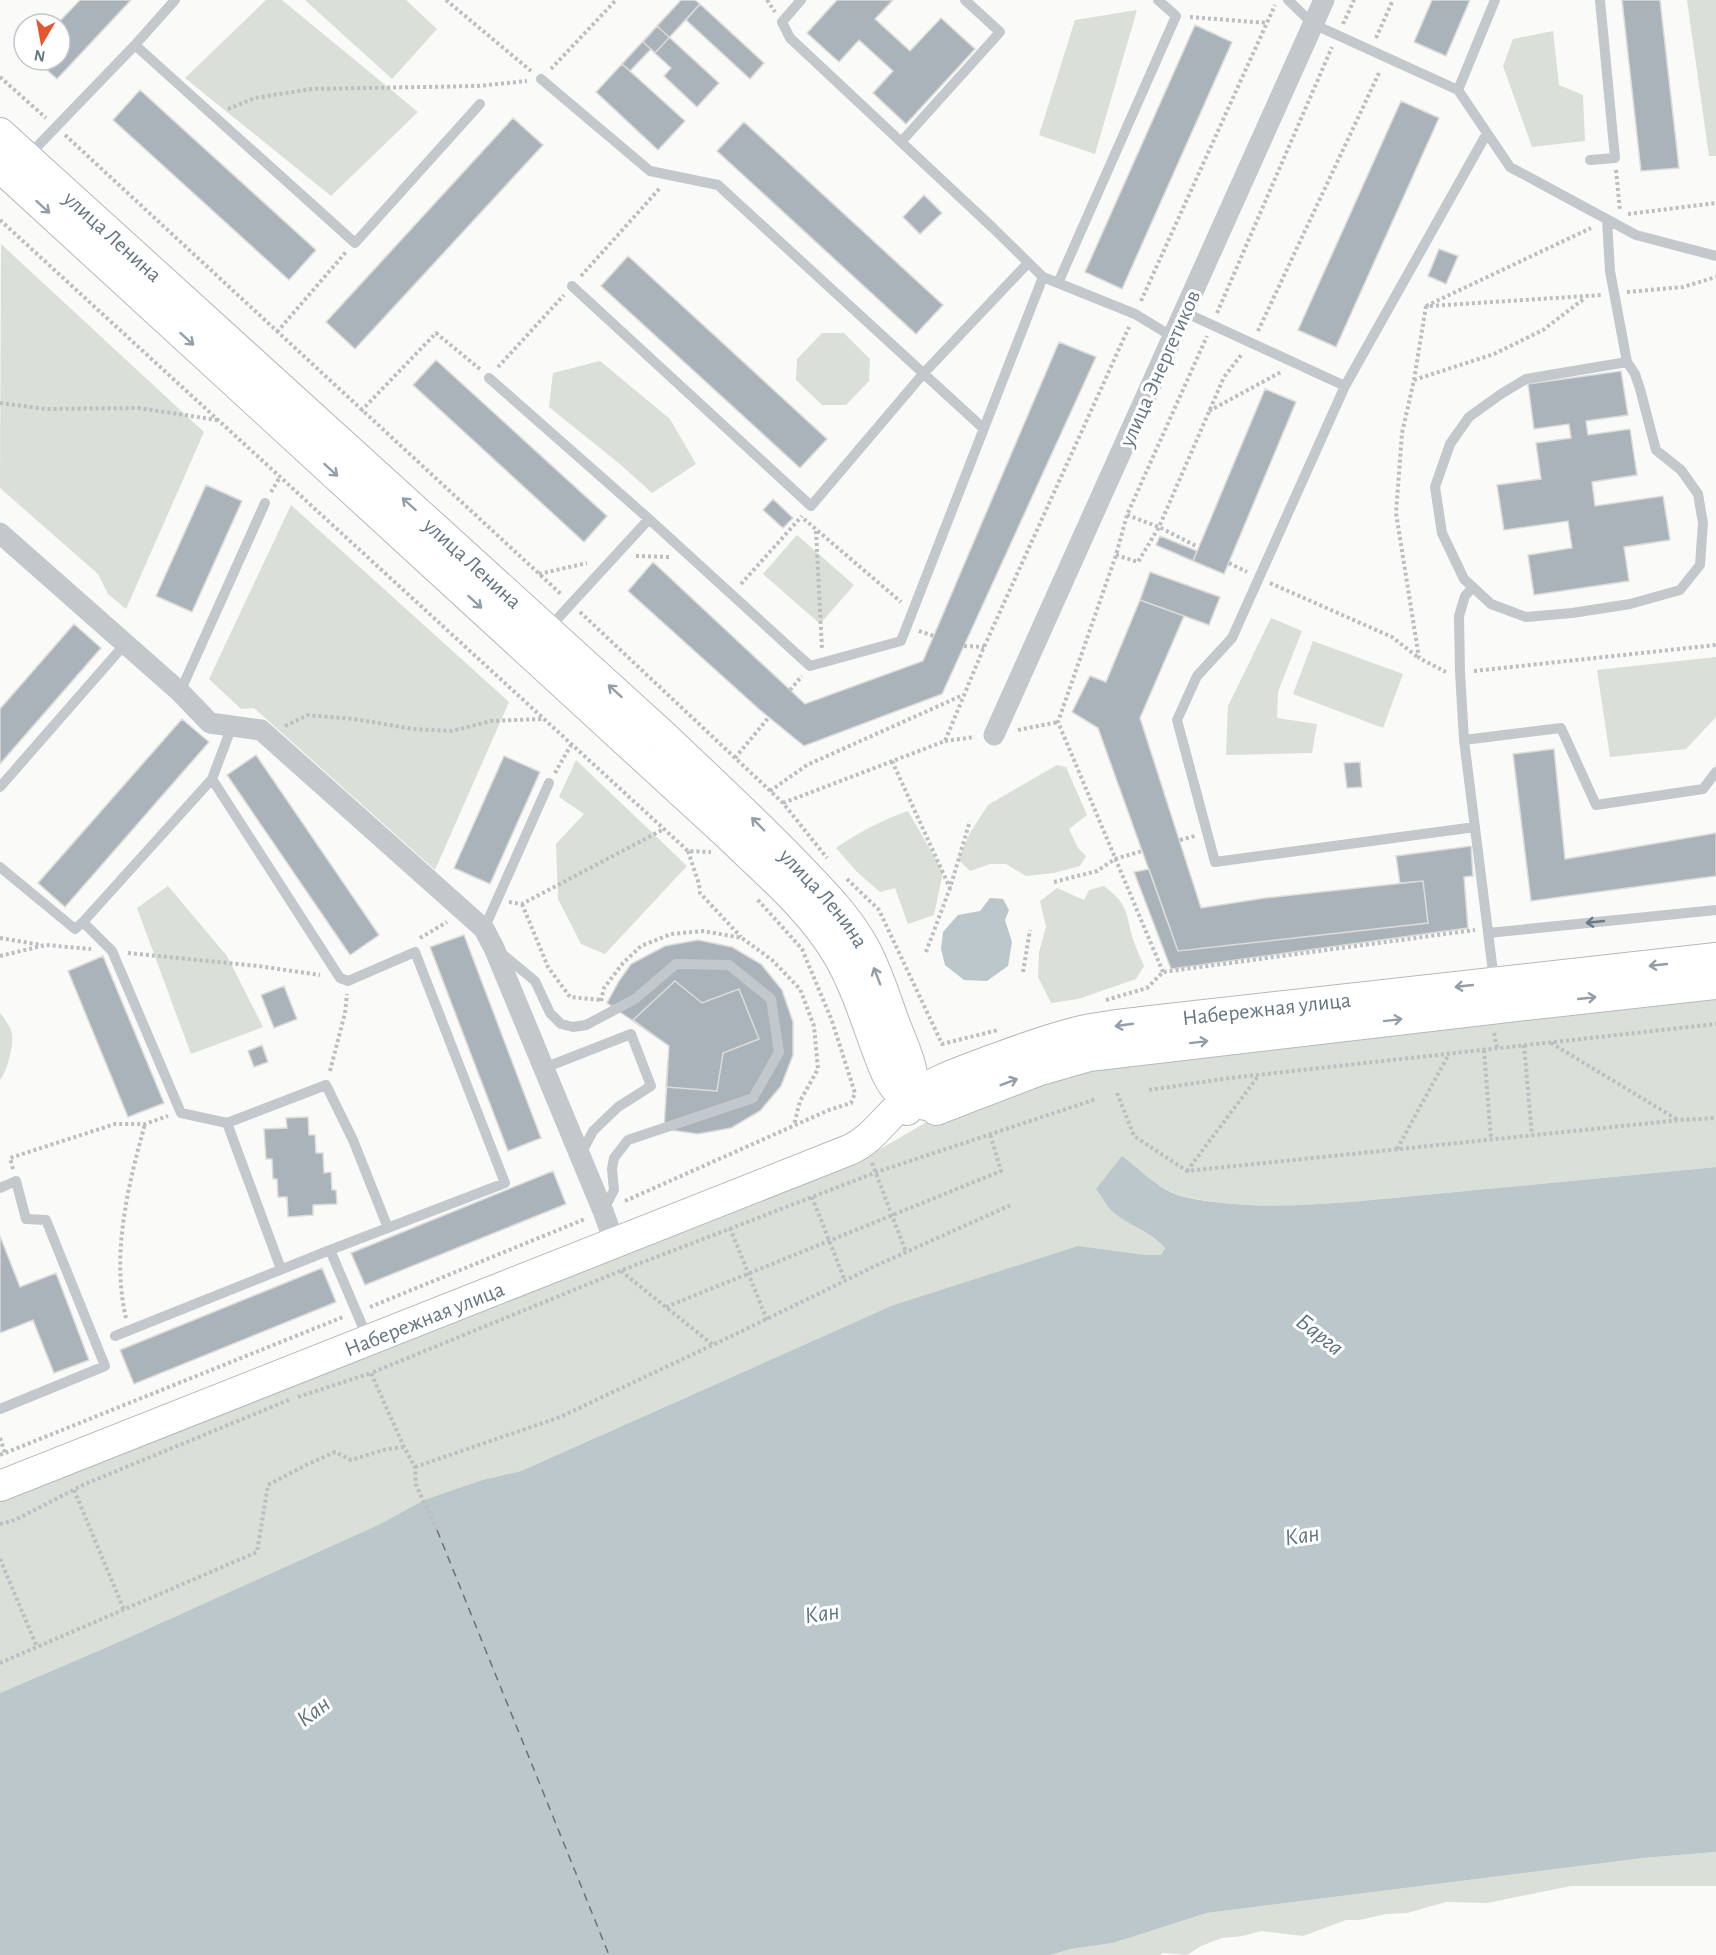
<svg xmlns="http://www.w3.org/2000/svg" width="1716" height="1955" font-family="'Alegreya Sans',sans-serif">
  <style>
    .green { fill: #dadfd7 }
    .water { fill: #bbc7cb }
    .lines { fill: none; stroke-linecap: round; stroke-linejoin: round }
    .ferry { stroke: #60757c; stroke-width: 1.5; stroke-dasharray: 8 6; stroke-linecap: butt }
    .building { fill: #aab3b9; stroke: #dcdcda; stroke-width: 1.5 }
    .secondary-casing { stroke: #b3babf; stroke-width: 32 }
    .path { stroke: #bbbfc2; stroke-width: 4; stroke-dasharray: 3 3; stroke-linecap: butt }
    .service { stroke: #c3c8cc; stroke-width: 10 }
    .minor { stroke: #c3c8cc; stroke-width: 21 }
    .secondary { stroke: #fff; stroke-width: 30 }
    .oneway { stroke: #939fa8 }
    .oneway2 { stroke: #6a7a87 }
    .labels { text-anchor: middle; stroke-width: 6; stroke-linejoin: round; paint-order: stroke }
    .street-label { font-size: 22px; fill: #657683; stroke: #fff }
    .water-label { font-size: 24px; font-style: italic; fill: #60757c; stroke: #fff }
  </style>
  <rect width="100%" height="100%" fill="#fafaf8"/>
  <path class="green" d="M266,0H282L418,112L331,196L185,78Z
    M305,0H406L437,29L392,79Z
    M1687,0H1716V156H1709Z
    M1137,10L1095,154L1039,135L1075,20Z
    M1553,31L1559,85L1583,95L1585,141L1532,147L1503,66L1513,39Z
    M1,244L204,432L126,609L108,594L98,574L0,488Z
    M822,333H844L870,359L869,381L846,405H822L796,380L797,359Z
    M600,361L670,419L696,464L652,493L621,465L549,407L553,373Z
    M291,505L509,702L435,870L254,708L241,709L209,679Z
    M797,535L854,585L820,624L763,574Z
    M1271,618L1302,631L1278,692L1277,718L1317,724L1312,753L1226,755L1228,706Z
    M1313,641L1403,674L1383,728L1293,694Z
    M1716,657V717L1686,749L1610,757L1597,670Z
    M576,760L687,866L605,954L581,944L558,899L556,844L584,814L559,797Z
    M1057,765L1066,767L1087,815L1069,829L1078,848L1086,856L1080,866L1054,873L1026,876L1006,864H990L970,871L958,859L970,833L988,805Z
    M908,811L943,872L934,915L908,924L895,888L880,892L857,872L836,848C859,832 882,820 908,811Z
    M168,886L227,956L263,1027L191,1054L137,908Z
    M1104,886C1129,905 1125,912 1133,939C1136,948 1140,957 1144,966L1136,979L1078,999L1051,1003L1038,977L1039,952L1046,927L1040,901L1057,888L1084,900L1089,890Z
    M1716,993V1167C1622,1176 1529,1185 1435,1194C1353,1201 1262,1215 1182,1196C1161,1191 1138,1168 1121,1156L1126,1221L1159,1241L1165,1248L1161,1255H1144L891,1306L521,1471L482,1480L424,1500L378,1525L121,1641L0,1693V1502L701,1220L875,1152L925,1123L1080,1067Z
    M0,1013C4,1018 11,1027 12,1034C14,1045 7,1072 0,1080Z
    M1716,1852V1886H1571L1487,1903L1446,1902L1407,1913L1386,1914L1359,1920H1346L1303,1936L1262,1931L1242,1936L1222,1938L1201,1946L1187,1955L1163,1953L1160,1955H1050L1071,1949L1113,1943L1207,1913L1643,1858Z"/>
  <path class="water" d="M990,898L1003,899L1009,910L1005,920L1012,942L1008,966L987,981L964,980L945,965L941,949L943,932L958,915L980,911Z
    M1122,1156C1138,1168 1161,1191 1181,1196C1261,1215 1354,1201 1435,1194C1529,1185 1622,1176 1716,1167V1852L1643,1858L1207,1913L1113,1943L1071,1949L1050,1955H0V1693L121,1641L378,1525L424,1500L482,1480L521,1471L891,1306L1078,1246L1144,1255H1161L1165,1248C1151,1231 1126,1225 1110,1209C1105,1203 1101,1195 1096,1189Z"/>
  <g class="lines">
    <path class="ferry" d="M437,1530L609,1955"/>
  </g>
  <path class="building" d="M80,0H131L57,79L36,60H60V24H57Z
    M681,0H695L700,4L655,53L651,49L630,71L622,64Z
    M837,0H893L875,19L910,51L941,18L975,49L906,124L873,93L893,71L859,40L839,62L807,33Z
    M1432,0H1470L1446,56L1414,42Z
    M1622,0H1660L1679,168L1641,171Z
    M700,4L764,63L750,79L686,20Z
    M1195,25L1232,42L1122,289L1085,272Z
    M657,26L719,83L697,107L664,76L671,68L643,42Z
    M622,64L685,121L658,150L596,92Z
    M140,90L316,250L289,280L113,120Z
    M1401,101L1439,118L1336,347L1298,330Z
    M513,118L543,145L355,349L326,322Z
    M744,122L943,305L916,334L717,151Z
    M924,195L942,213L920,234L903,217Z
    M1439,249L1458,256L1446,284L1428,276Z
    M628,256L827,439L800,468L601,286Z
    M1059,342L1096,357L942,694L804,746L760,710L628,591L653,562L805,704L923,661Z
    M436,360L607,516L584,542L413,385Z
    M1621,371L1628,415L1586,421L1588,435L1630,429L1637,475L1592,482L1595,506L1663,496L1670,540L1624,547L1629,581L1534,595L1528,555L1572,548L1568,521L1504,530L1497,485L1541,479L1536,443L1571,438L1569,424L1534,429L1528,384Z
    M1265,389L1296,402L1224,574L1193,561Z
    M206,485L242,501L192,612L156,596Z
    M773,499L793,518L783,528L763,510Z
    M1160,536L1197,551L1193,561L1156,545Z
    M1150,572L1220,597L1209,625L1140,600Z
    M1140,600L1184,616L1140,718L1201,908L1265,898L1423,881L1428,923L1178,951L1098,728L1072,712L1090,676L1106,682Z
    M74,624L101,648L0,764V709Z
    M182,719L209,742L65,907L38,883Z
    M1554,749L1565,859L1716,833V876L1531,901L1513,754Z
    M256,755L379,935L350,955L227,775Z
    M504,756L540,772L490,884L454,868Z
    M1360,762L1362,787L1347,788L1344,763Z
    M1471,846L1473,876L1464,877L1468,928L1171,969L1134,872L1149,869L1178,951L1428,923L1423,881L1400,883L1396,856Z
    M464,935L541,1138L508,1151L430,947Z
    M698,940L732,947L761,964L782,990L793,1022V1055L781,1086L760,1111L731,1128L698,1134L664,1129L669,1046L607,1003L619,981L631,964L665,946Z
    M103,956L164,1103L128,1117L68,971Z
    M675,981L702,1003L739,989L759,1039L723,1053L717,1091L666,1087L669,1046L633,1020Z
    M284,986L297,1019L274,1028L261,995Z
    M262,1045L268,1062L254,1067L248,1051Z
    M308,1117L309,1135H315L316,1153H323L324,1173L331,1172L332,1190H336L337,1204L313,1205V1215L288,1217L287,1197H278L277,1179H273L272,1159H266L264,1129L287,1128L286,1118Z
    M553,1171L566,1204L365,1285L351,1253Z
    M0,1236L20,1287L56,1273L89,1360L54,1373L33,1320L0,1333Z
    M322,1268L336,1302L134,1384L120,1350Z"/>
  <g class="lines">
    <defs>
      <g id="secondary">
        <path id="s1" d="M0,133L664,736C707,777 750,817 792,860C818,887 846,914 864,947C878,972 886,1001 896,1027C907,1055 921,1080 907,1110"/>
        <path d="M0,167L728,835C767,873 812,910 839,957C855,985 865,1017 876,1047C882,1062 887,1080 899,1092C915,1108 934,1107 954,1102"/>
        <path d="M936,1110L1040,1070L1089,1056L1499,1008L1716,984"/>
        <path id="s2" d="M0,1486L849,1150C876,1138 887,1113 911,1097C932,1082 957,1073 981,1064C1014,1052 1047,1039 1081,1031C1103,1026 1126,1024 1149,1021L1716,958"/>
      </g>
    </defs>
    <use href="#secondary" class="secondary-casing"/>
    <path class="path" d="M446,0L531,71
      M767,0L775,12
      M1190,17L1267,23
      M1343,24L1354,0
      M1376,38L1393,0
      M551,69L616,0
      M0,77L46,118
      M228,109L255,98L311,89L478,86L527,81
      M65,135L562,595
      M1616,170L1620,211
      M1628,214L1716,203
      M0,220L688,851L711,852
      M581,276L660,188
      M1627,292L1683,287L1716,277
      M1141,301L1275,5
      M1426,306L1414,380L1402,433L1396,513L1419,658L1446,672
      M1426,306L1591,228
      M1430,306L1602,295
      M1217,313L1332,47
      M1258,331L1379,73
      M277,332L346,252
      M498,367L564,295
      M1414,380L1494,354L1543,330L1585,298
      M0,403L46,409L139,408L217,420
      M361,411L436,333L481,370
      M1209,411L1281,372
      M271,492L280,477
      M1127,515L1159,527L1198,547
      M804,519L901,602
      M816,531L822,649
      M1116,555L1138,562L1159,527L1224,377L1242,354
      M636,556L670,557
      M1229,563L1247,572
      M539,574L587,563
      M1270,583L1392,637L1419,658
      M741,584L802,516
      M580,612L783,803L827,858
      M919,631L934,636
      M964,646L984,647
      M1474,671L1716,645
      M790,690L802,676
      M285,726L308,715L354,719L413,729L452,731L491,721L542,719
      M1018,730L1058,722
      M945,741L975,737
      M735,758L769,717
      M892,761L950,888
      M555,773L571,745
      M770,791L807,765L963,695
      M783,803L945,741L984,647L1129,327
      M1180,840L1195,836
      M688,851L699,884L700,893L741,937
      M847,879L879,910L942,1044L998,1030
      M1054,882L1097,871L1115,859L1142,851
      M509,902L522,904L664,829
      M522,904L548,967L570,997L601,1000
      M0,938L42,945
      M420,938L447,922
      M926,952L950,888L970,821
      M128,953L258,966L320,975
      M0,956L46,945L91,949
      M1023,972L1030,930
      M1163,972L1058,722L1116,555L1127,515L1207,336
      M1106,1000L1147,988L1163,972L1475,930
      M601,1001L604,988L623,963L641,946L671,934L703,931L742,938L772,960L800,989L814,1026L818,1069L800,1101L794,1125
      M1494,1033L1497,1048
      M1551,1043L1678,1120
      M1524,1045L1532,1135
      M1484,1050L1491,1139
      M330,1071L345,1013L347,994
      M1149,1090L1230,1078L1716,1024
      M1117,1093L1134,1136L1187,1171L1680,1120L1716,1118
      M1397,1149L1449,1054
      M872,1163L906,1252
      M13,1169L10,1158L115,1124H145L168,1116
      M1187,1171L1259,1075
      M812,1197L845,1281
      M625,1201L829,1110L851,1103L855,1093L832,1021L802,949L757,899
      M730,1228L767,1320
      M621,1271L713,1345
      M370,1307L585,1219
      M666,1307L1001,1171L990,1134
      M126,1318C111,1255 128,1185 145,1124
      M298,1397L371,1373
      M0,1438L5,1453
      M0,1455L343,1317
      M415,1467L560,1417L738,1333L875,1266L1013,1204
      M74,1490L124,1610
      M0,1524L15,1520L85,1484L291,1399
      M437,1530L416,1485L415,1467L404,1447L371,1373L620,1271L877,1172L1096,1099
      M0,1559L37,1647
      M0,1663L257,1552L268,1485L306,1465L335,1452L351,1460L387,1449L404,1447"/>
    <path class="service" d="M801,0L782,22L790,38L993,228L1043,277L1135,314L1173,337
      M1288,0L1313,24L1458,90L1510,167L1636,235L1716,256
      M135,45L355,243L480,104
      M541,79L650,171L718,185L983,428
      M1458,90L1495,0
      M901,142L1000,32L965,0
      M29,155L135,45L175,0
      M1590,160L1615,158L1600,0
      M1607,220L1610,271L1627,362L1635,374L1640,389L1656,450L1681,470L1698,494L1703,523L1700,565L1680,590L1630,604L1572,613L1526,617L1491,604L1464,579L1442,533L1435,487L1450,444L1469,417L1501,394L1526,379L1627,362
      M1058,283L1176,16L1158,0
      M572,286L811,506L923,374L1028,263
      M1184,312L1345,386
      M489,378L649,519L810,666L901,641L1043,277
      M1473,587L1465,596L1459,616L1460,672L1464,740L1494,980
      M548,629L649,519
      M180,692L265,503
      M1464,740L1561,728L1596,805L1703,789L1716,772
      M212,779L232,726
      M0,787L125,644
      M1475,827L1215,862L1177,720L1197,676L1232,638L1345,386L1487,133
      M0,867L75,929L83,922
      M484,929L549,783
      M1488,933L1716,910
      M501,953L535,981L550,1013L561,1024L573,1027L586,1025L635,999L676,964L729,965L771,999L779,1052L753,1098L628,1140L614,1158L612,1169L614,1190L603,1211
      M544,1068L631,1034L651,1086L618,1107L593,1131L580,1156
      M227,1123L181,1113L112,951L83,922L212,779L340,978L348,981L415,952L505,1183L330,1250L368,1339
      M0,1188L16,1181L26,1219L46,1220L105,1366L0,1409
      M281,1269L227,1123L326,1085L353,1140L388,1228
      M115,1336L330,1250"/>
    <path class="minor" d="M0,533L180,692L210,723L261,730L484,929L494,948L603,1211L615,1244
      M994,735L1324,0"/>
    <use href="#secondary" class="secondary"/>
  </g>
  <defs><path id="oneway-shaft" d="M-6 0H5M1.5-3L5.5 0L1.5 3" fill="none" stroke-width="1.6" stroke-linecap="round" stroke-linejoin="round" transform="scale(1.5)"/></defs>
  <g class="oneway">
    <use href="#oneway-shaft" transform="translate(43 207) rotate(42)"/>
    <use href="#oneway-shaft" transform="translate(187 339) rotate(42)"/>
    <use href="#oneway-shaft" transform="translate(331 470) rotate(42)"/>
    <use href="#oneway-shaft" transform="translate(409 504) rotate(-138)"/>
    <use href="#oneway-shaft" transform="translate(475 602) rotate(42)"/>
    <use href="#oneway-shaft" transform="translate(615 691) rotate(-138)"/>
    <use href="#oneway-shaft" transform="translate(758 824) rotate(-134)"/>
    <use href="#oneway-shaft" transform="translate(1658 965) rotate(174)"/>
    <use href="#oneway-shaft" transform="translate(877 976) rotate(-111)"/>
    <use href="#oneway-shaft" transform="translate(1464 986) rotate(174)"/>
    <use href="#oneway-shaft" transform="translate(1587 998) rotate(-6)"/>
    <use href="#oneway-shaft" transform="translate(1393 1020) rotate(-7)"/>
    <use href="#oneway-shaft" transform="translate(1124 1025) rotate(172)"/>
    <use href="#oneway-shaft" transform="translate(1199 1042) rotate(-7)"/>
    <use href="#oneway-shaft" transform="translate(1009 1082) rotate(-21)"/>
  </g>
  <use class="oneway2" href="#oneway-shaft" transform="translate(1595 922) rotate(174)"/>
  <g class="labels">
    <g class="street-label">
      <text dy="8" stroke="none"><textPath href="#s1" startOffset="153">улица Ленина</textPath></text>
      <text transform="translate(1159 368) rotate(-66)" y="8">улица Энергетиков</text>
      <text dy="8" stroke="none"><textPath href="#s1" startOffset="639">улица Ленина</textPath></text>
      <text dy="8" stroke="none"><textPath href="#s1" startOffset="1125">улица Ленина</textPath></text>
      <text dy="8" stroke="none"><textPath href="#s2" startOffset="1365">Набережная улица</textPath></text>
      <text dy="8" stroke="none"><textPath href="#s2" startOffset="456">Набережная улица</textPath></text>
    </g>
    <g class="water-label">
      <text transform="translate(1320 1334) rotate(38)" y="8">Барга</text>
      <text transform="translate(1302 1535) rotate(-9)" y="8">Кан</text>
      <text transform="translate(822 1613) rotate(-9)" y="8">Кан</text>
      <text transform="translate(313 1711) rotate(-37)" y="8">Кан</text>
    </g>
  </g>
  <g transform="translate(42 42) rotate(190)"><circle r="28" fill="#ffffff" stroke="#c1c8cd" stroke-width="1.5"/>
  <path d="M0-4.5L10 22L0 15L-10 22Z" fill="#e4572e"/>
  <text y="-9" font-size="16" font-weight="bold" text-anchor="middle" fill="#657683">N</text>
  </g>
</svg>
